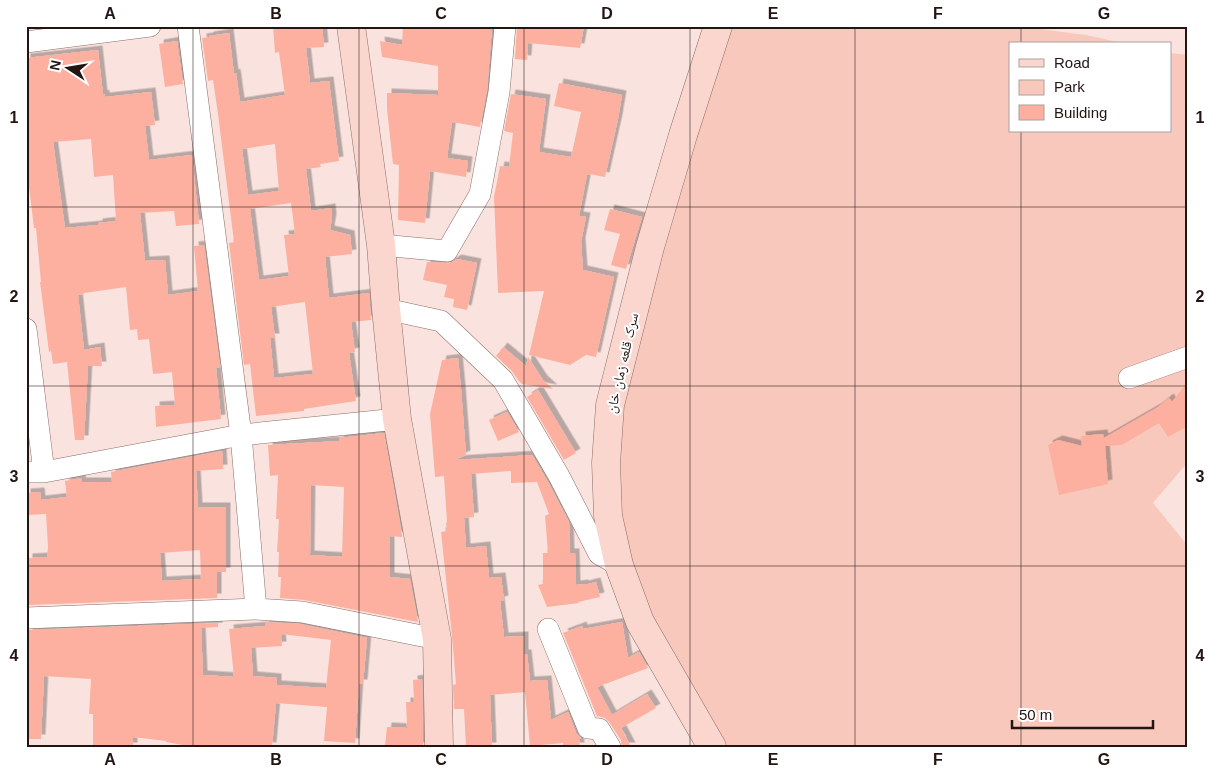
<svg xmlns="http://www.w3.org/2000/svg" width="1214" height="773" font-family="Helvetica,'Noto Naskh Arabic',sans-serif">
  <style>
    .green { fill: #f9c8bd }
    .building { fill: #fdb09f; fill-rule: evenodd; filter: url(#shadow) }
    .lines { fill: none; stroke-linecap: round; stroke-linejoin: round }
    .street-casing { stroke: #8e6d66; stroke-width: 22 }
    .secondary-casing { stroke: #8e6d66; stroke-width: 29 }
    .street { stroke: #fff; stroke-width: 21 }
    .secondary { stroke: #fad6cf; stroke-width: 28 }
    .grid { fill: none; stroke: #221512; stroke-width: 1; stroke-opacity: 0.55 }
    .labels { text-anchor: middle; stroke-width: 4; stroke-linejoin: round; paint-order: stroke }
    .street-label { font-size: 14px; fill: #221512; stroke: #fff }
    .neatline { fill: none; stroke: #221512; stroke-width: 2 }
    .grid-label { font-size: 16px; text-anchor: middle; font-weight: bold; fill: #221512 }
  </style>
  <defs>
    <filter id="shadow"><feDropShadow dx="4.5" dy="-4.5" stdDeviation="0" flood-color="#0004"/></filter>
  </defs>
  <rect width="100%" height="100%" fill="#fae3de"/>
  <path class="green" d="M718,26H1017L1086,35L1127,44H1010V131H1170V53L1188,55V462L1153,503L1188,546V747H712L640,622L606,463Z"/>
  <path class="building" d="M273,26H322L324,47L306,48L310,83L329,81L339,161L320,164L321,167L306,169L311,211L331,208L332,218L330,230L350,235L352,254L325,257L329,298L369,293L371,320L351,322L355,352L349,353L356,401L304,409V411L256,416L250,364L244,365L229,243L234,242L218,114L213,80L208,81L202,38L209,37V36L229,33L234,74L236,73L240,102L285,95L279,52L275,53ZM275,144L279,191L248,195L242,149ZM291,203L295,234L284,235L289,276L259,280L250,209ZM305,302L313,374L274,378L270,338H275L271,307Z
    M403,26H492L487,90L480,127L452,122L447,158L468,161L466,177L430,171L425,223L398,220L399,165L393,164L387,109V93L438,95V66L382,57L380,41L402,45Z
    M517,26H584L580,48L528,43L527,60L515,59Z
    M177,41L183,84L165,87L159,44Z
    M98,50L103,95L105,94V97L151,92L155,125L145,126L149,160L192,155L199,224L176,226L174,211L140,213L145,261L165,260L168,295L198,291L194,246L204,245L220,367L216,368L221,419L156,427L155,406L175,405L172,372L153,374L149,339L138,340L137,329L130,330L126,287L84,293V294L78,295L84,350L100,347L102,366H88L84,440H75L67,362L53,364L51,351L49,352L40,282H41L36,228H34L26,162V58ZM91,139L94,177L113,175L116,221L98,223V225L65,228L53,142Z
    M559,83L622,95L618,119L605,177L589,174V175H587L579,216L586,217L581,242L583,270L614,277L596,357L586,355L570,365L529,355L544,291L498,293L494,197L500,166L509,167L513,133L504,131L511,94L546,99L539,152L571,157L581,112L554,106Z
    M610,209L642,217L626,269L611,265L620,234L604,230Z
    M457,259L477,263L467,310L453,307L454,299L444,297L447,285L423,280L427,262L446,263L452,262Z
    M503,347L526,366L528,357L543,380L553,389L522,384L518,380L512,371L496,356Z
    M458,358L461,389L466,455L454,460L532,455L548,482L569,522L570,553H575L576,585L584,584V585L596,582L600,597L578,602L579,603L547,607L538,585L543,584V553H548L545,516L549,514L537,482L511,483V471L471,474L474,517L464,518L466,548L486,546L489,578L501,577L504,600L500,601L504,637L524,636V654H527L530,681L547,680L551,720L568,712L576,733L581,738L579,739L580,747H563V743L530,746L525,692L490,695L492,747H466L464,709H454L453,685L456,684L452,636L441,532L447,531L446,523L447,522L444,476L435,477L430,414L442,360Z
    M1188,381V426L1168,437L1159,423L1122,445L1105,446L1108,484L1059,495L1048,445L1058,440L1082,446L1081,436L1103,434L1104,438L1158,407L1169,398L1172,402Z
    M538,390L576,453L564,460L527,397Z
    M507,412L519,432L498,441L489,420Z
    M384,433L402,535V537L390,536V577L410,579L418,622L304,600L280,598L281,577H278L279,552H277L279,519H276L278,475L270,476L268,445L340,441L339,438ZM311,485L344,487L342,557L310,555Z
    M222,451L223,469L196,471L198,507H226V572H217V598L28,605V558L47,557L48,547L46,514L26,515V493L40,492L41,500L67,497L65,481L82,478L81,482H112L111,472ZM200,550L201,579L162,581L160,553Z
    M265,622L300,624L367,638L363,684H359L355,743L324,741L327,707L276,703L272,747L247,745V747H194L166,742V741L133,737V747H93V714H89L91,679L44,676L41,739H26V636H28V630L218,623V627L201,628L203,675L234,677L229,629L265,626ZM281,634L331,640L326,688L277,685V678L253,676L251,648L282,646Z
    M622,622L628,658L639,652L648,668L597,687L612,715L647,694L656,708L621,728L631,747H622L621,740L609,722L605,718L597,716L563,633L582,626L583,629Z
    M422,679L423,747L385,746L387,727L407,728L406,702H414L413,680Z"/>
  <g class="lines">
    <defs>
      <path id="street" d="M188,26L241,435L256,609
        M26,42L150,26
        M381,245L447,251L480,194L499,92L505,26
        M386,309L441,321L503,380L559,476L599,554L619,565
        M26,329L44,472
        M1129,378L1188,357
        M26,472H44L241,435L397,419
        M26,618L256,609L302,612L437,639
        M548,629L588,728L599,729L610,747"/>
      <path id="secondary" d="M351,26L381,245L386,309L397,419L437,639L439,747
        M712,747L640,622L619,565L608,516L606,463L610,405L650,247L683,135L718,26"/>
    </defs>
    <use href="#street" class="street-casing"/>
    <use href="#secondary" class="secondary-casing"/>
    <use href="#street" class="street"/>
    <use href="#secondary" class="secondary"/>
  </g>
  <path class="grid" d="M193,26V747M359,26V747M524,26V747M690,26V747M855,26V747M1021,26V44M1021,131V747M26,207H1188M26,386H1188M26,566H1188"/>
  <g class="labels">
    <g class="street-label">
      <text transform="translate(622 363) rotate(-77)" y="5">سرک قلعه زمان خان</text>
    </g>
  </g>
  <rect width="1214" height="773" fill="none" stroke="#ffffff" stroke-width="55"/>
  <rect x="1009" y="42" width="162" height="90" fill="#ffffff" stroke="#a7a1a0"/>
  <rect x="1019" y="59" width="25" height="8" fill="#fad6cf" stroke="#a7a1a0"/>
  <text x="1054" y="68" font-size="15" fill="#221512">Road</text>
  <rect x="1019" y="80" width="25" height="15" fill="#f9c8bd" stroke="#a7a1a0"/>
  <text x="1054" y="92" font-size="15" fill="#221512">Park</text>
  <rect x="1019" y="105" width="25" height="15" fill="#fdb09f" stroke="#a7a1a0"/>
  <text x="1054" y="118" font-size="15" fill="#221512">Building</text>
  <g transform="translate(68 68) rotate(282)" stroke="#ffffff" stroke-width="4" paint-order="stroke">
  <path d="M0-4L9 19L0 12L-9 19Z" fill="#221512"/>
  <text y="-8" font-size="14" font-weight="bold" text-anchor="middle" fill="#221512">N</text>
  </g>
  <path d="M1012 720v8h141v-8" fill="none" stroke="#221512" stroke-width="2.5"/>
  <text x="1019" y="720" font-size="15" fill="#221512" stroke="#ffffff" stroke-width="4" paint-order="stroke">50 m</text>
  <rect x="28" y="28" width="1158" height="718" class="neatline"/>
  <g class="grid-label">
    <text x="110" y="19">A</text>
    <text x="276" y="19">B</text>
    <text x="441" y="19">C</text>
    <text x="607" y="19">D</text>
    <text x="773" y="19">E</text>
    <text x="938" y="19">F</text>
    <text x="1104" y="19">G</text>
    <text x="14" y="123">1</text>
    <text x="1200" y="123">1</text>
    <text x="14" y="302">2</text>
    <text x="1200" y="302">2</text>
    <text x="14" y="482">3</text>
    <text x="1200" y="482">3</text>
    <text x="14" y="661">4</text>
    <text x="1200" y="661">4</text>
    <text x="110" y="765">A</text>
    <text x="276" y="765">B</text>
    <text x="441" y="765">C</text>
    <text x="607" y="765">D</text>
    <text x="773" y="765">E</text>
    <text x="938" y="765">F</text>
    <text x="1104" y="765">G</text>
  </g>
</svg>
